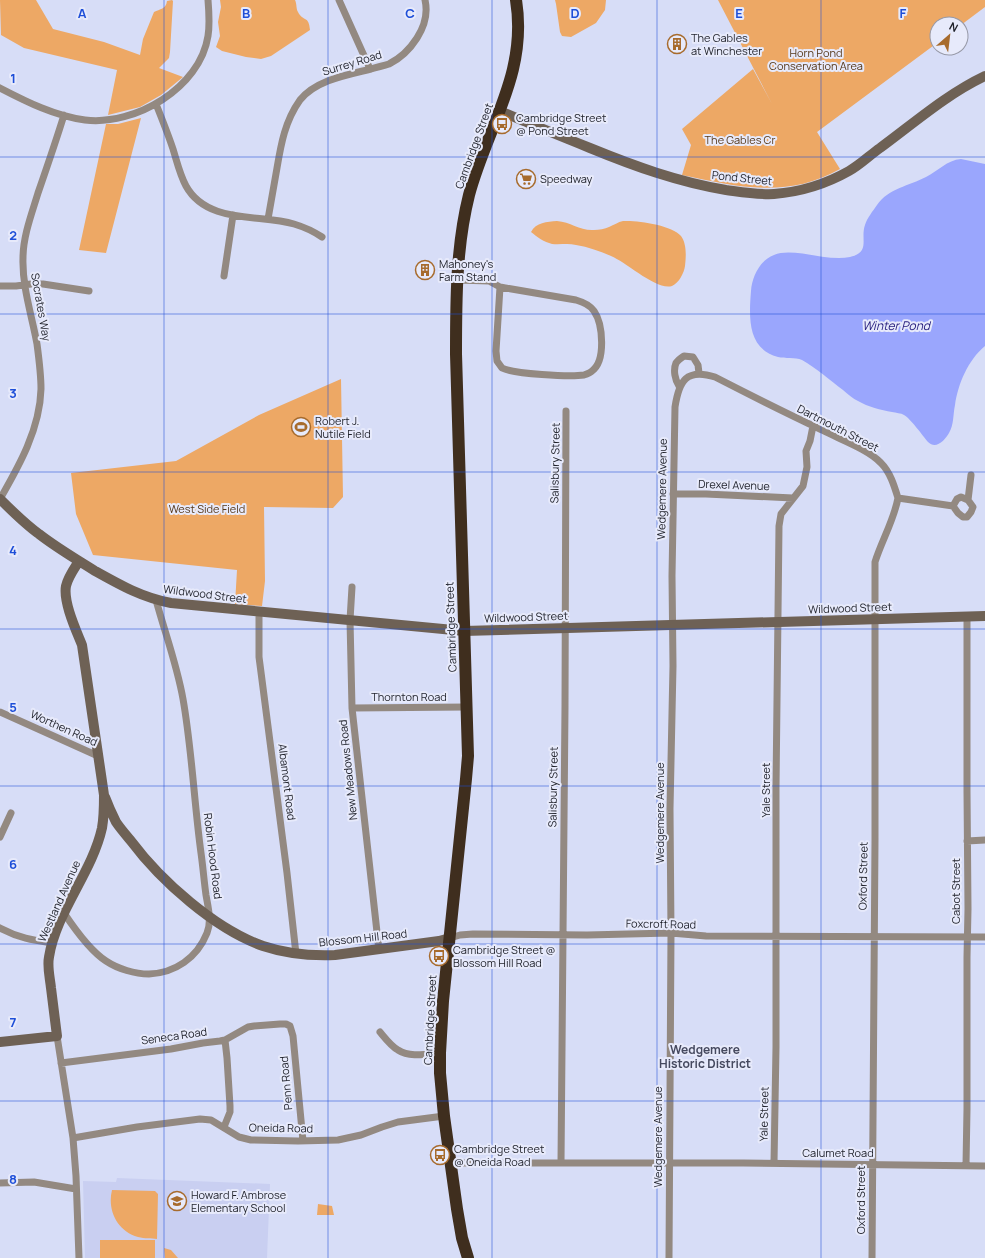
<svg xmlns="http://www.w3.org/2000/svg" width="985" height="1258" font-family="Manrope,sans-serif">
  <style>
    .built { fill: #c9cff1 }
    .green { fill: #eda865 }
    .water { fill: #9aa6fd }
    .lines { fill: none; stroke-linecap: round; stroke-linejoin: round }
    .street { stroke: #938981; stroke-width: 7 }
    .secondary { stroke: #6e6155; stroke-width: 10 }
    .highway { stroke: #3f2e1e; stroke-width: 12 }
    .grid { fill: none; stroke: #1d4ed8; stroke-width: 1; stroke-opacity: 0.55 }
    .labels { text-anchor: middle; stroke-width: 4; stroke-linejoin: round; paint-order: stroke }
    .poi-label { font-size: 11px; fill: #1e2029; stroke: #e7eafb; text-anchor: start }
    .park-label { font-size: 11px; fill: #553718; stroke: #e7eafb }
    .street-label { font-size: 11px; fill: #1e2029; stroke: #e7eafb }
    .water-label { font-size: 12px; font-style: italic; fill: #231a7b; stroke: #e7eafb }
    .neighbourhood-label { font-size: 12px; font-weight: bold; fill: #45495f; stroke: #e7eafb }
    .grid-label { font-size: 13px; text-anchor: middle; font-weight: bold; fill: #1d4ed8; stroke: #e7eafb; stroke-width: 4; stroke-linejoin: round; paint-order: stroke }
  </style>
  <rect width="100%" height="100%" fill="#d7ddf7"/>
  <path class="built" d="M117,1178L270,1184L267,1258H85L83,1181L116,1182Z"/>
  <path class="green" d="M0,0H36L53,29L104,42L140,55L143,39L154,12C160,9 166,9 167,1L172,0L173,1L170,52L169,58L159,68L183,77L161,95L140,107L108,115L117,70L24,48L1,35Z
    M220,0H295C297,4 296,9 298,12C303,22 309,15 310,30L271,56L261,59L246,57L222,51L216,47L220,36L218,22L221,7Z
    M555,0H606L605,10L596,23L571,37L562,36L560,32L556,4Z
    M718,0H985V7L961,25V24H937V43L817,132L840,169C787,199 738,187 682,175L691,145L682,129L753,69L772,104Z
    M141,118L106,253L79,250L106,124H118Z
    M557,221C571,222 580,231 594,230C599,230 605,229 609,227C614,225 618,222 623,221C637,220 672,225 681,236C687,244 686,257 685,266C684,273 679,283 672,286C657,291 626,262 611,256C600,251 588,247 576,245C568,243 560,245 552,244C544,242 537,237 531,232C536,222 547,222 557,221Z
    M341,379L343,497L333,508L264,507L265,581L262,606L235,604L237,570L93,555L76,514L71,473L176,461L259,415Z
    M112,1190L155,1191L158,1194L157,1239C151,1238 145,1239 138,1237C117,1231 107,1210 112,1190Z
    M318,1204L332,1206L334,1215H317Z
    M100,1240H155V1258H100Z
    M164,1248L171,1250L178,1258H165Z"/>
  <path class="water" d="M961,159L985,164V346C968,360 958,384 955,405C953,414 954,425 949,433C945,440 936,450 928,442C923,436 910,418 904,415C901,413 896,413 892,412C881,410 868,407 858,401C853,399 848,394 843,390C831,381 815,367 802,360C795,357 785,359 778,357C747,349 749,317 751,291C752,277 760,260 774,255C793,247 827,262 850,257C871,252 860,239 865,225C867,218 873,211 877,205C889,188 909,186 926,177C938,171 947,160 961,159Z"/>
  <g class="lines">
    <path class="street" d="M339,0L370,69
      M0,88C27,102 55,116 85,120C135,126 200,88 208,36C210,24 209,12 208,0
      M156,104C162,119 168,134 173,149C177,162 180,175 186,186C207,224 259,214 294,224C304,227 313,231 322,237
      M268,219C271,202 274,185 277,168C281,144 285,121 300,100C316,80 347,75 371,69C377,67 383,66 389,64C401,58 410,49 417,38C424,27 428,13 425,0
      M224,276L233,215
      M457,280L489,281L500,287L576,300C583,302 590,305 594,311C603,324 606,361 592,371C590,373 587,374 584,375C570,377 513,374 502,368L497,361L496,351L500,287
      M0,286H16L31,284H43L89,291
      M679,386C675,380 673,370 676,363C678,360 681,358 684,356L693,357L698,365L699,373
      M673,494H706L793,498
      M0,499C19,466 40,429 41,389C41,374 39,359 37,344C32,316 22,287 23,258C23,236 32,213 38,193C47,167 56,141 64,115
      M953,506L958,513L963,517H967L971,512L973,507L968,500
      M352,587L350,620L352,708L379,950
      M259,612V657L262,680L287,873L296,954
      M352,708L467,707
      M0,712L98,756
      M0,837L11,813
      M967,841L985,840
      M64,913C74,928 92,952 106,961C118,969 135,974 149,974C175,973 197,958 207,933C212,921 208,907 206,895C204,881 203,867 201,853C194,802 192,750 183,699C177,665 165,633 156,600
      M0,928C19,938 32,940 52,943
      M450,938L460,935L473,934L587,935L671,933L706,936L985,937
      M380,1032C385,1038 391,1046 398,1050C410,1058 427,1054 440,1053
      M57,1036L73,1138L76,1176L79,1258
      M61,1063L171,1049L203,1043L220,1041L225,1040L248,1027L254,1026L280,1024H286L290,1026L293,1036L303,1141
      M224,1127L230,1112V1106L227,1058L225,1040
      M73,1138L137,1127L200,1119L211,1120L239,1137L251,1140L298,1141L338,1140L361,1135L382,1127L398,1122L444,1116
      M451,1163H743L985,1166
      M561,1163L565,707L566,411
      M774,1163L776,1047V788L779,526L781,514L803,486L807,467L806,451L810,441L813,426
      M966,1165L967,1109V957L968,909L967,791V617
      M0,1183L34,1182L76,1189
      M669,1258L671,933L670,809L673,666L672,576L675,407C679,381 686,368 715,377C750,395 786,413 822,430C839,439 868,449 881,463C890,472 894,485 898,498L953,506L957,499L961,497L968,500L971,475
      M872,1258L875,840V562C882,540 894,520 898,498"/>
    <path class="secondary" d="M500,111C530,124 560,136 590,148C634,166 678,182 726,190C741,192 758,195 774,194C800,192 826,184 849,171C860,165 870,155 880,148C914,123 947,94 985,76
      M0,499C12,511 25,524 39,534C57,548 76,559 95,571C120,585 143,598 171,603L464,631L985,616
      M105,797C108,805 112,814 116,822C120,828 126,835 131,841C161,881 215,929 263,946C287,954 311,956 335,955L439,941L450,938
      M0,1042L57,1036C55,1020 53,1004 51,988C50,978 47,967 49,957C56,912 92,873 102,828C104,817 104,806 104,795L82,645C76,630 63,602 66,586C68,577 74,569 79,561"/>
    <path class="highway" d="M468,1258L462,1238L457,1209L444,1116L440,1073V1053L443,1001L466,779L468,756L456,354C456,301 456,247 469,195C487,127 528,74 516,0"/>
  </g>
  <path class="grid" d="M164,0V1258M328,0V1258M492,0V1258M657,0V1258M821,0V1258M0,157H985M0,314H985M0,472H985M0,629H985M0,786H985M0,944H985M0,1101H985"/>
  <defs>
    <symbol id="building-ring" viewBox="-11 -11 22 22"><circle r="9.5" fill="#e7eafb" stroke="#a76b2d" stroke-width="1.5"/><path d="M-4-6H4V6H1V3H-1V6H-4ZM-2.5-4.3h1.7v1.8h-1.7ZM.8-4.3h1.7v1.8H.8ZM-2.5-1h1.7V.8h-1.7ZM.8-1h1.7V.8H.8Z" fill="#a76b2d"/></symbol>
    <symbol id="bus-ring" viewBox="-11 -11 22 22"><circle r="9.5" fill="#e7eafb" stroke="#a76b2d" stroke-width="1.5"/><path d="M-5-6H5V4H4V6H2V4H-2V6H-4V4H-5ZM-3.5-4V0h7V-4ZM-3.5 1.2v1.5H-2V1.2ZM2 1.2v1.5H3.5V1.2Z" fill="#a76b2d"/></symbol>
    <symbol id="supermarket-ring" viewBox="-11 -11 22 22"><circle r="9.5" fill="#e7eafb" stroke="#a76b2d" stroke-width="1.5"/><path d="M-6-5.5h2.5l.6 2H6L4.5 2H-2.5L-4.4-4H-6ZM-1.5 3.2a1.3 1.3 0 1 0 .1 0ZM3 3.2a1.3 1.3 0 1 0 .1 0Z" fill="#a76b2d"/></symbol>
    <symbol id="stadium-ring" viewBox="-11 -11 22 22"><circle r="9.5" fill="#e7eafb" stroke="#a76b2d" stroke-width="1.5"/><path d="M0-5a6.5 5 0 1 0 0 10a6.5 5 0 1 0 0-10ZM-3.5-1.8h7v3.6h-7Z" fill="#a76b2d"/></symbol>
    <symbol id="school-ring" viewBox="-11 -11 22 22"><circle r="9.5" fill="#e7eafb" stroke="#a76b2d" stroke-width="1.5"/><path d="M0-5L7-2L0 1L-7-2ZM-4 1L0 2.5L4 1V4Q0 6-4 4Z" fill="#a76b2d"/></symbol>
  </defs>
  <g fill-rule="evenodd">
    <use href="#building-ring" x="666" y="33" width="22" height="22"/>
    <use href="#bus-ring" x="491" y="113" width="22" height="22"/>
    <use href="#supermarket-ring" x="515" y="168" width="22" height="22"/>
    <use href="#building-ring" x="414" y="259" width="22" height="22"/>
    <use href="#stadium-ring" x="290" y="416" width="22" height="22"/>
    <use href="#bus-ring" x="428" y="945" width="22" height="22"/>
    <use href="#bus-ring" x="429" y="1144" width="22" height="22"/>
    <use href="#school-ring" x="166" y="1190" width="22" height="22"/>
  </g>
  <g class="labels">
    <g class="poi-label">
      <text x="691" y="42">The Gables<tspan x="691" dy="13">at Winchester</tspan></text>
      <text x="516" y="122">Cambridge Street<tspan x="516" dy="13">@ Pond Street</tspan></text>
      <text x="540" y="183">Speedway</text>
      <text x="439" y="268">Mahoney's<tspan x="439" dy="13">Farm Stand</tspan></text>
      <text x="315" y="425">Robert J.<tspan x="315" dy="13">Nutile Field</tspan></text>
      <text x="453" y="954">Cambridge Street @<tspan x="453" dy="13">Blossom Hill Road</tspan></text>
      <text x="454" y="1153">Cambridge Street<tspan x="454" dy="13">@ Oneida Road</tspan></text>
      <text x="191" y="1199">Howard F. Ambrose<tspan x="191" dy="13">Elementary School</tspan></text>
    </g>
    <g class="park-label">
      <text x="816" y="57">Horn Pond<tspan x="816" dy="13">Conservation Area</tspan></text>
      <text x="740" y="144">The Gables Cr</text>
      <text x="207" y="513">West Side Field</text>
    </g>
    <g class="street-label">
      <text transform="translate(352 63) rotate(-17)" y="4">Surrey Road</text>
      <text transform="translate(474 146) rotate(-70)" y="4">Cambridge Street</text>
      <text transform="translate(742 178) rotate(6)" y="4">Pond Street</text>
      <text transform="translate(41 307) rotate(80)" y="4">Socrates Way</text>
      <text transform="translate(838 428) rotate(27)" y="4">Dartmouth Street</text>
      <text transform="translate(555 463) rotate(-89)" y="4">Salisbury Street</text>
      <text transform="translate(734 485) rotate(2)" y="4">Drexel Avenue</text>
      <text transform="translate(662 489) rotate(-89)" y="4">Wedgemere Avenue</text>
      <text transform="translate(205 594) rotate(7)" y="4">Wildwood Street</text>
      <text transform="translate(850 608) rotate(-2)" y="4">Wildwood Street</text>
      <text transform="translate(526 617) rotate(-2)" y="4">Wildwood Street</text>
      <text transform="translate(451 627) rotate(-92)" y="4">Cambridge Street</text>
      <text x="409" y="701">Thornton Road</text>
      <text transform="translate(64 728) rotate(24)" y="4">Worthen Road</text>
      <text transform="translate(348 770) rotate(-96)" y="4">New Meadows Road</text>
      <text transform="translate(287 782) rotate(83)" y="4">Albamont Road</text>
      <text transform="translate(553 787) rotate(-89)" y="4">Salisbury Street</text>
      <text transform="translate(766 790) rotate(-90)" y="4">Yale Street</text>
      <text transform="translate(660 813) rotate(-90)" y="4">Wedgemere Avenue</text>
      <text transform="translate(213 856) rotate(83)" y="4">Robin Hood Road</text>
      <text transform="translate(863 876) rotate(-89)" y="4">Oxford Street</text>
      <text transform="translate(956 891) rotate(-90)" y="4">Cabot Street</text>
      <text transform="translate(59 901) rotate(-66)" y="4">Westland Avenue</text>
      <text transform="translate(661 924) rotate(1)" y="4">Foxcroft Road</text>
      <text transform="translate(363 938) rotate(-6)" y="4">Blossom Hill Road</text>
      <text transform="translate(430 1020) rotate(-87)" y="4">Cambridge Street</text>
      <text transform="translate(174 1036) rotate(-8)" y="4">Seneca Road</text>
      <text transform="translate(286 1083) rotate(-95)" y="4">Penn Road</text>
      <text transform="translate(764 1114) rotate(-89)" y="4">Yale Street</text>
      <text transform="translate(281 1128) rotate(1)" y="4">Oneida Road</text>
      <text transform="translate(658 1137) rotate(-90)" y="4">Wedgemere Avenue</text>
      <text x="838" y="1157">Calumet Road</text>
      <text transform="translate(861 1200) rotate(-90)" y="4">Oxford Street</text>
    </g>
    <g class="water-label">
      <text x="896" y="330">Winter Pond</text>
    </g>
    <g class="neighbourhood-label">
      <text x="705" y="1054">Wedgemere<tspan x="705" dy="14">Historic District</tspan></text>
    </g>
  </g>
  <g class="grid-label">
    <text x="82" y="18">A</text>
    <text x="246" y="18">B</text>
    <text x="410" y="18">C</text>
    <text x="575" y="18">D</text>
    <text x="739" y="18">E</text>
    <text x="903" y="18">F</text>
    <text x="13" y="83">1</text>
    <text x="13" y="240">2</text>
    <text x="13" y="398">3</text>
    <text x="13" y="555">4</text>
    <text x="13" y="712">5</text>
    <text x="13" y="869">6</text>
    <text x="13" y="1027">7</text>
    <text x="13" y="1184">8</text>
  </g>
  <g transform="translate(949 36) rotate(28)"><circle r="19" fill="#e7eafb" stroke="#9799a7"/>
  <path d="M0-3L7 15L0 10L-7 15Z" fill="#a76b2d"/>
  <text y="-6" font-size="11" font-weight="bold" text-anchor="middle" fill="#1e2029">N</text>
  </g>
</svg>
